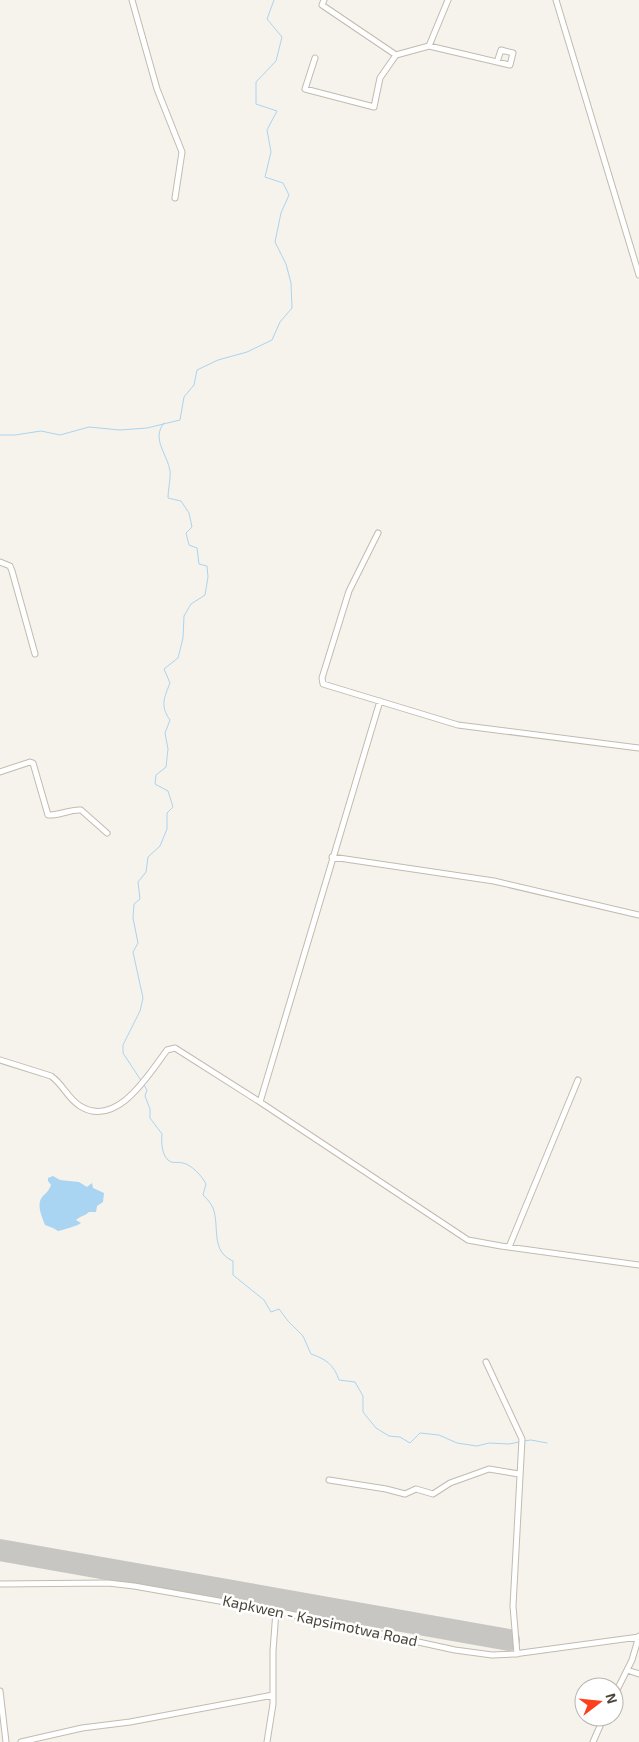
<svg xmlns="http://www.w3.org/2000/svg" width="639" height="1742" font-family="'Exo 2',sans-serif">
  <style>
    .water { fill: #a9d4f2 }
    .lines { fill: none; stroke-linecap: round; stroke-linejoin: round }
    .stream { stroke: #a9d4f2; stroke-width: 1 }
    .runway { stroke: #c8c6c3; stroke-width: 22 }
    .minor-casing { stroke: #c2bbae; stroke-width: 7 }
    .minor { stroke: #fff; stroke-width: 5 }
    .labels { text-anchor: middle; stroke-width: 5; stroke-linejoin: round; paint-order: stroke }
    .street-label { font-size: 15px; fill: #4b4439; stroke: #fff }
  </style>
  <rect width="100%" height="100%" fill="#f6f3ec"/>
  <path class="water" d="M53,1176L60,1180L79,1182L87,1187L92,1183L93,1188L104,1193L103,1202L97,1206L96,1212H89C85,1216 80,1216 76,1220L81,1223C77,1226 63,1230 58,1231L53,1228L45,1225C42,1216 35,1203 44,1195C48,1191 49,1190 51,1185L48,1181V1178Z"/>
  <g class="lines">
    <path class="stream" d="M0,435H15L41,431L60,435L89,427L120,430L147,428L180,420L184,397L194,385L197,370L218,360L247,352L272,340L280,322L292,308L291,283L286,264L275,242L281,213L289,195L283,183L265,177L271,152L267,130L277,111L256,104V82L276,61L282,37L267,19L274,0
      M142,1082L123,1053V1045L140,1011L143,998L133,952L138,943L133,918L134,904L140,899L138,882L146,872L148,857L160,846L167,829V813L173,807L168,791L155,784L156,775L166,767L168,749L165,733L170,720C160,706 164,698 170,683L164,669L178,658L183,638L184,616L191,604L205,595L208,577L207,566L199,564L197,548L189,545L186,533L192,527L189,513L181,501L168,498C168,490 171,477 170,471C167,453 151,439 164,423
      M144,1085L147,1090L145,1096L150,1109V1118L162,1134C161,1143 162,1158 171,1162C175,1163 180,1162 183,1163C192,1165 202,1176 206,1184L203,1195C207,1199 211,1203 213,1208C220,1227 210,1251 233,1261V1275L264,1300L271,1312L279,1309L288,1321L303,1336L311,1354C326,1359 334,1365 339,1380L355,1382L363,1396V1412L376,1428L389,1436L400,1437L410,1443L420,1433L439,1435L457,1443L477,1446L489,1443L509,1444L519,1442
      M523,1441L531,1440L547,1443"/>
    <path class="runway" d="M0,1550L509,1640"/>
    <defs>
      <path id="minor" d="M132,0L157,89L182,152L175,198
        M324,0L322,5L396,55
        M448,0L429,46L510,65L513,53L501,50L497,62
        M556,0L639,275
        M315,58L305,89L374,107L380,78L396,55L429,46
        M378,533L349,591L322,678L323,684L458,725L639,748
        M0,562L10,566L12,571L35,654
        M0,772L30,762L33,763L48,815C59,816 70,809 81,810L107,833
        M332,857L494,881L639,915
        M0,1060L51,1076C63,1084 67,1098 80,1106C117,1129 149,1074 167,1050L175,1048L260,1102L468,1240L501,1246L639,1265
        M260,1102L380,701
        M509,1247L578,1080
        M486,1362L522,1439L513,1606L517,1654
        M329,1480L386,1489L405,1494L416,1489L433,1494L450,1483L489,1469L519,1474
        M0,1584L108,1583L134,1586L276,1611L455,1650L492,1655L514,1654L639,1637
        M627,1670L639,1674
        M0,1691L6,1742
        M614,1696L632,1660L639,1636
        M21,1742L82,1728L130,1722L273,1695
        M267,1742L273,1704V1651L276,1611
        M593,1742L604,1717"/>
    </defs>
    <use href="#minor" class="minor-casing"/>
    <use href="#minor" class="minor"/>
  </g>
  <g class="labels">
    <g class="street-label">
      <text transform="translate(320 1621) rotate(12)" y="5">Kapkwen - Kapsimotwa Road</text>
    </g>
  </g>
  <g transform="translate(599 1702) rotate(74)"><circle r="24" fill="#ffffff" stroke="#b7b4b0"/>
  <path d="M0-4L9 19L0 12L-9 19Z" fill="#fc3f1d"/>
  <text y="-8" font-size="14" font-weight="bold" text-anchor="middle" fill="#4b4439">N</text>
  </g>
</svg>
